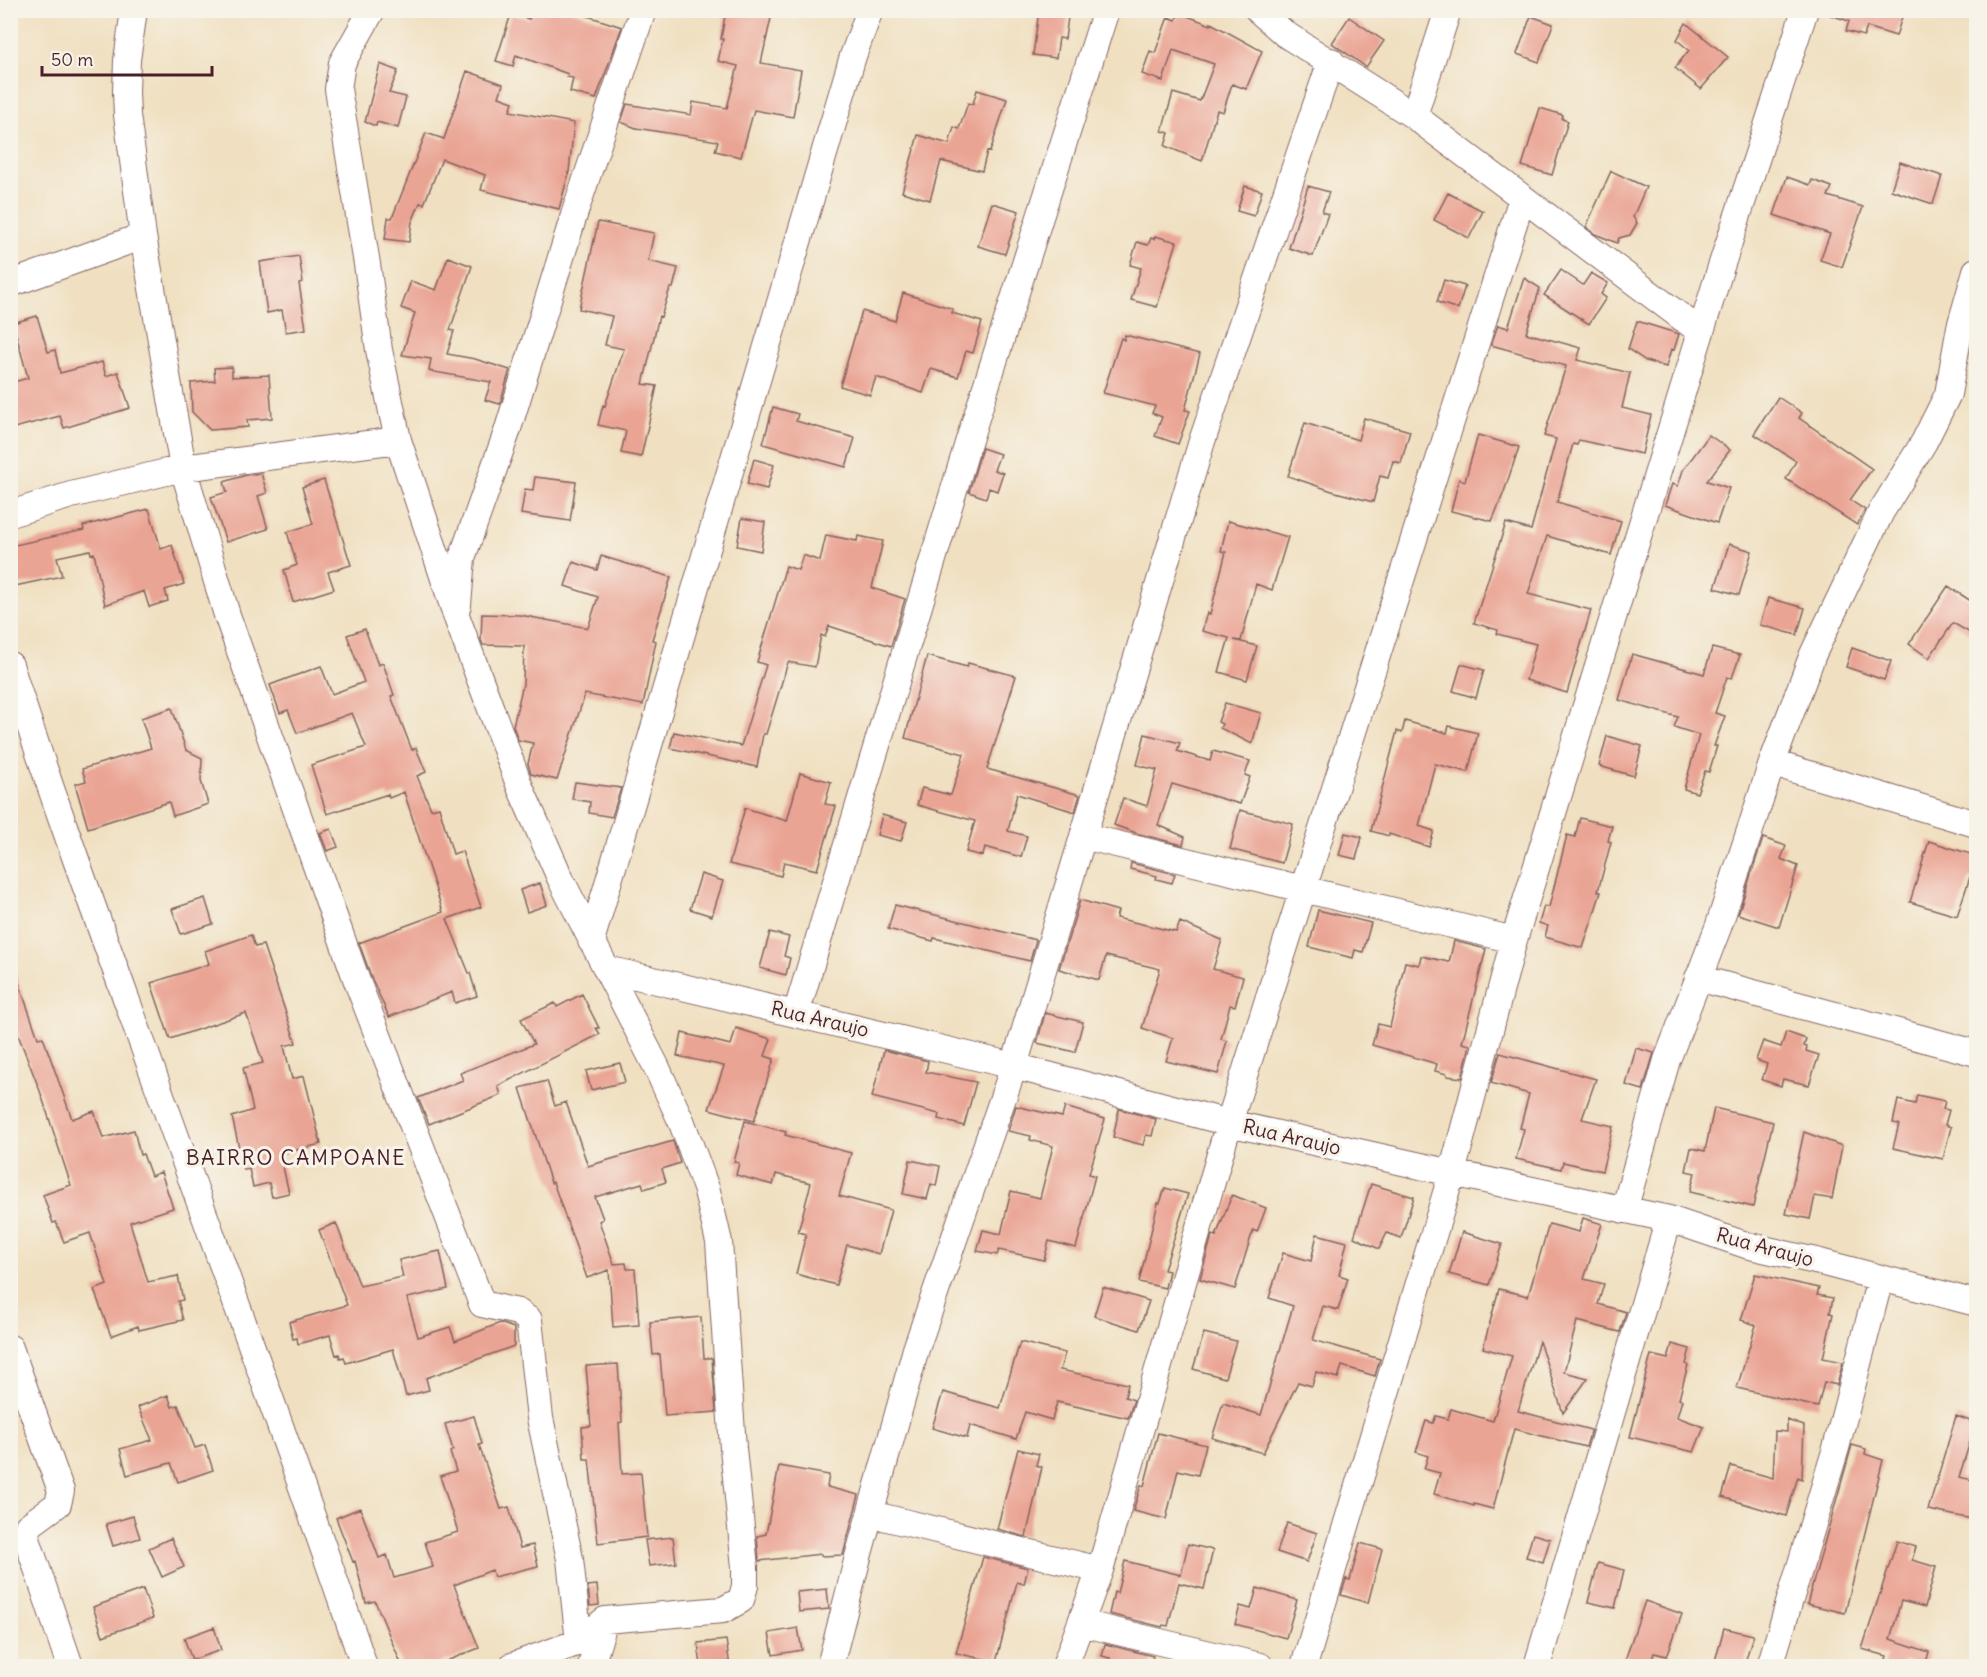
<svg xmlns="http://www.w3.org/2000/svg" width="1987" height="1677" font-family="Delius,sans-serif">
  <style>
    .building { fill: #eaa494 }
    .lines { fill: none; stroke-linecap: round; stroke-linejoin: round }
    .minor-casing { stroke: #846360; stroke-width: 28 }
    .minor { stroke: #fff; stroke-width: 26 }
    .labels { text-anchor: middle; stroke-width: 6; stroke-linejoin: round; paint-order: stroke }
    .street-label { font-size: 20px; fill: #4a1f2b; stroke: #f7f3e8 }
    .neighbourhood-label { font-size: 21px; letter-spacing: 1.5px; fill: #4a1f2b; stroke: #f7f3e8 }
  </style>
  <rect width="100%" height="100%" fill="#f7f3e8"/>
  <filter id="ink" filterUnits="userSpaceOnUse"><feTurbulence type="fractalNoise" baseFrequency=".0167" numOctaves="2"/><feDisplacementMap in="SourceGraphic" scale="12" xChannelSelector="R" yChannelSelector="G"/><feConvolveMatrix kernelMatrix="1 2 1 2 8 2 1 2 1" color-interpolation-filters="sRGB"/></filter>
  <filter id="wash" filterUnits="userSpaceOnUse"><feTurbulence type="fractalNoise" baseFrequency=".008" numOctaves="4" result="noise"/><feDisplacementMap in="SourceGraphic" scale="24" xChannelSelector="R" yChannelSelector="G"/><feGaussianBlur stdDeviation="1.35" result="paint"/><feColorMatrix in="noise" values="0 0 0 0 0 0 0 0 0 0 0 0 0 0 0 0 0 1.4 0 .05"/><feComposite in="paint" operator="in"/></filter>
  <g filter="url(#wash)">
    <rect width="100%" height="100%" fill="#f0e0c1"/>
    <g id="blocks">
      <path class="building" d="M532,10H569L622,27L596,99L570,92L573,78L567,77L568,74L516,55L513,66L496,61L511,14L529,19Z
        M726,10L771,18L761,63L801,70L793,117L754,110L741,157L715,151L718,141L636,128L621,122L627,104L691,115L693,102L727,108L738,66L718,61L723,39H721Z
        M1039,10H1069L1065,39L1059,38L1056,58L1033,55Z
        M1828,10H1893L1903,14L1896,36L1867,27L1864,36L1846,31L1849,21L1827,14Z
        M1179,13L1211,25V23L1262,51L1246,89L1232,84L1223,112L1217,110L1202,161L1165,146L1169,133L1162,131L1173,93L1200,101L1214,64L1173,50L1163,81L1142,74L1150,51L1155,53L1168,17L1176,20Z
        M1531,16L1553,24L1539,62L1517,54Z
        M1349,17L1384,41L1366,67L1332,43Z
        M1686,23L1728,57L1701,89L1675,68L1689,50L1677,40Z
        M380,64L398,71L389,93L406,97L398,128L377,122L376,126L365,122Z
        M467,71L503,84L499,97L513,102L510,111L574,123L569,172L559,209L481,190L485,175L442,159L424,204L420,203L412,222L409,242L385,239L388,218H392L426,133L444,139Z
        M977,90L1007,99L990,152L987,151L982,171L941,161L930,200L902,192L918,135L949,144L954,127L959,129L968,103L973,104Z
        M1540,108L1563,115L1562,119L1568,121L1552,175L1522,166Z
        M1900,162L1942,176L1933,204L1891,190Z
        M1611,171L1646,187L1633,217L1637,223L1630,235L1619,238L1617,243L1595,234L1586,227Z
        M1787,177L1810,185L1812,180L1832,187L1828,196L1863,207L1842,267L1820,260L1830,234L1774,215Z
        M1245,186L1262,191L1254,216L1237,211Z
        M1308,186L1329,192L1322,212L1328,214L1313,256L1289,248Z
        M1448,193L1483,211L1469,238L1434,220Z
        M992,203L1019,211L1005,254L978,246Z
        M598,222L654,233L648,261L678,268L673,288H670L661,317L659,316L643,384L657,386L641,457L621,453L626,431L598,425L603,405L605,406L624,349L605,345L612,316L579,309Z
        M1155,236L1177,242L1157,307L1131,300L1141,268L1130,265L1137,242L1148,245L1151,238L1154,239Z
        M299,256L303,282L299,283L306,329L286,332L282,310L267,313L260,262Z
        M448,257L472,266L450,330L454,331L447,354L475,359L510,370L500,404L485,400L491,382L429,371L431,359L402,355L415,313L401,308L411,281L436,290Z
        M1561,270L1583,285L1591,273L1608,283L1601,294L1606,298L1589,324L1544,295Z
        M1524,278L1540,288L1526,333L1581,348L1577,360L1630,373L1622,408L1651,415L1642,454L1579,440L1577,445L1573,444L1557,502L1621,521L1611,555L1547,536L1528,594L1591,610L1567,693L1526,680L1536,644L1497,634L1498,630L1474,623L1506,523L1531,530L1556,439L1544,436L1566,366L1491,345L1498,325L1508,328Z
        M1444,280L1465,286L1458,309L1437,302Z
        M903,293L953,309L952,313L982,322L973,353L966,351L958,377L931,369L923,393L876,377L870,395L840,386L862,311L895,321Z
        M37,316L48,352L55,350L60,373L102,362L106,376L118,372L130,408L64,428L60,416L10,429V383L28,378L13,323Z
        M1637,321L1679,334L1674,350L1671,349L1666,367L1646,361L1628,349Z
        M1125,335L1200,354L1185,410L1190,411L1178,444L1155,436L1162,417L1152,413L1155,406L1103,393L1121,338L1124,340Z
        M232,367V377L269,375L272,418L247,420L248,427L210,430L192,412L191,383L215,381L214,368Z
        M1778,397L1802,413L1799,418L1872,469L1850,500L1865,510L1857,525L1786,479L1796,461L1754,434Z
        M773,407L798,414L796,421L855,438L846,467L763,444Z
        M1364,418L1410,431L1401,463L1393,461L1388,478L1380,476L1373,502L1332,491L1288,476L1305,423L1358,440Z
        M1478,435L1519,447L1504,492L1492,521L1451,511L1459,479L1465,481Z
        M1709,435L1730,450L1707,481L1729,488L1717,523L1665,505L1672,484L1678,486L1683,470Z
        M982,448L1000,454L994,470L1003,473L997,491L989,488L986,498L969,492Z
        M754,459L774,465L767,489L747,484Z
        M261,473L267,493L258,496L268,529L226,542L211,497L227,492L224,482L246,475Z
        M535,477L576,482L570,521L521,514L525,489L533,490Z
        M324,480L351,565L328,572L334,589L293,602L284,570L297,565L287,532L313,524L302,487Z
        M149,509L161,549L172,545L184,584L165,590L168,601L149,607L144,591L105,605L94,553L91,554L90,550L57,557L62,576L10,587V546L84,530L83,526Z
        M742,518L765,522L761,551L737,546Z
        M1228,521L1288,537L1272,590L1256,584L1241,641L1234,640L1257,646L1247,680L1219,672L1229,638L1202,631L1207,613L1210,614L1226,552L1221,551Z
        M826,535L857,541L858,536L883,541L872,588L905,599L891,646L829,626L825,637L821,635L815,667L788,662L766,734H763L757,767L670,748L674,732L741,746L766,665L757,662L786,566L798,570L803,555L820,561Z
        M1729,544L1752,551L1739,595L1715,588Z
        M601,556L671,577L652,640L656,641L643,705L585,694L557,780L531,774L528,764L533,743L518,740L513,726L523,684L524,646L483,645L481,640L482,614L520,615L588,628L598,597L565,586L573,562L597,570Z
        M1948,586L1977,605V637L1953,623L1929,658L1909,644Z
        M1768,598L1805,608L1797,635L1760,625Z
        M365,629L378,665L383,663L394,695L391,696L412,750L416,748L426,772L417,776L431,809L439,807L453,854L462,851L481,907L447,919L469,973H470L477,996L455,1003L452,992L389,1017L372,979L359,943L443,912L404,792L389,798L388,794L327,814L311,765L366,747L352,713L297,733L288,710L280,713L270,685L321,666L332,694L364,682L347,635Z
        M1712,648L1740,655L1732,678L1727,677L1715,713L1725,716L1714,746H1717L1709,772L1705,771L1697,793L1684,789L1699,735L1674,727L1678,717L1619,700L1632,654L1704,674Z
        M1852,648L1891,661L1884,680L1846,667Z
        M927,656L967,667L968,663L1016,676L987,769L1080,795L1075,812L1017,794L1008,831L1027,836L1021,857L985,847L983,856L966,852L975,821L917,805L922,788L951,795L964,754L905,738Z
        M1461,664L1484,670L1476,698L1453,691Z
        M1225,703L1261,713L1252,744L1220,728L1222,724L1218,722Z
        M172,708L186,750L202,758L201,781L208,804L173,816L169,802L88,828L75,784L86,781L82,769L151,748L141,718Z
        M1405,721L1447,733L1449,726L1478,733L1468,772L1435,764L1419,826L1434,831L1429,847L1389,834V836L1371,831L1397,731L1402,733Z
        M1145,734L1180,743L1177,751L1210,761L1213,751L1250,761L1245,775L1250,777L1240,804L1172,784L1158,825L1185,837L1183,845L1139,834L1114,825L1123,798L1147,806L1157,770L1137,765Z
        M1607,736L1642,746L1634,776L1599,766Z
        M800,773L831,782L825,804L836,806L817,870L784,862L781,876L729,864L745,808L787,821Z
        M575,782L621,788L612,817L589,813L590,802L572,799Z
        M1240,810L1293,824L1282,863L1230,849Z
        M882,815L907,822L901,841L877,835Z
        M1580,818L1612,826L1608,841L1611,842L1598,891L1601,892L1583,948L1545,937L1548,926L1539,923L1544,906L1549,907L1567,835L1575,837Z
        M331,829L338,847L327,851L320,833Z
        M1345,833L1362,837L1356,859L1339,855Z
        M1763,838L1786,846L1781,859L1798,866L1779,927L1738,914Z
        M1929,841L1977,856V879L1970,877L1957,916L1910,902Z
        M1131,863L1175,874L1172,883L1156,879L1157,876L1130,869Z
        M701,874L723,881L712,916L690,909Z
        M540,883L547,905L527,912L520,890Z
        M205,898L213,924L181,934L172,909Z
        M1080,900L1118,911L1116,918L1176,932L1180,922L1222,940L1213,969L1243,977L1235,1006L1230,1005L1221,1039L1227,1041L1218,1074L1166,1061L1173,1038L1142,1028L1160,969L1106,956L1099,980L1059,969Z
        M895,905L1036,940L1030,961L934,938L933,941L888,929Z
        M1318,910L1371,923L1363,952L1355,950L1353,958L1309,947Z
        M770,932L789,937L784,956L790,958L786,975L760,968Z
        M251,935L255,947L263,945L296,1043L284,1046L292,1079L304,1076L321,1144L280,1154L289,1193L272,1197L269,1183L253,1187L249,1169L244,1170L232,1117L253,1110L243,1068L263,1063L246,1013L170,1039L151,983L209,964L205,951Z
        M1454,941L1486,949L1462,1043L1470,1045L1462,1078L1447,1076V1074L1435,1071L1437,1064L1372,1045L1378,1024L1390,1027L1405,962L1419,965L1421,956L1449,962Z
        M10,966H13L38,1038L43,1037L72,1119L94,1111L103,1138L134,1130L140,1155L143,1154L151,1176L161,1172L173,1208L130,1222L148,1282L178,1276L183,1300L178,1301L183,1320L139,1330L138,1326L111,1336L94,1290L107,1285L90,1233L64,1242L56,1222L53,1223L43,1195L71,1185L40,1091L10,1014Z
        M582,994L599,1028H596L600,1034L498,1086L501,1095L429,1124L418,1098L463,1080L460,1073L534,1044L521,1019L555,1003L557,1007Z
        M1045,1013L1083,1022L1075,1052L1037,1043Z
        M736,1028L771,1039L765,1056L774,1059L754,1121L709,1109L724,1066L677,1056L682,1033L731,1045Z
        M1786,1032L1806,1039L1804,1046L1807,1047L1806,1051L1819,1055L1809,1085L1783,1079L1781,1086L1762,1080L1767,1064L1756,1060L1763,1041L1781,1047Z
        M1636,1048L1654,1053L1643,1090L1626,1085Z
        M884,1050L928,1061L926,1072L976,1082L964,1126L938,1119L939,1114L872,1097Z
        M1500,1053L1596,1079L1582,1119L1613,1126L1602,1171L1563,1162L1561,1169L1516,1159L1524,1129L1520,1128L1529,1094L1491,1083Z
        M620,1063L625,1082L591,1090L586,1071Z
        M547,1081L555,1106L566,1102L588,1166L673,1141L680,1163L662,1169L666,1182L644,1189L642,1183L595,1197L603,1219L599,1221L614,1264L626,1263L627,1269H635L639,1325L613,1327L609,1270L587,1278L553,1182L551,1183L520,1088Z
        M1917,1095L1945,1101L1943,1109L1949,1110L1945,1125L1951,1127L1943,1159L1893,1148L1899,1124L1893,1123L1898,1100L1915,1104Z
        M1016,1106L1062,1117L1065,1107L1105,1119L1089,1174L1095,1176L1076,1248L1049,1241L1044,1260L999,1250L997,1255L977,1251L983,1230L1001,1234L1011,1191L1040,1198L1053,1146L1030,1140L1031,1136L1008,1131Z
        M1714,1108L1773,1122L1753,1207L1690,1192L1695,1173L1686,1171L1691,1148L1705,1151Z
        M1119,1109L1156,1119L1152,1136L1146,1135L1143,1145L1113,1137Z
        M745,1121L786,1132L785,1135L851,1153L839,1196L891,1210L879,1254L847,1245L836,1285L796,1274L806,1234L798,1232L811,1183L776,1174L773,1185L736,1175L739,1163L734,1162Z
        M1804,1132L1842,1146L1832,1199L1815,1196L1810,1219L1786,1214Z
        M910,1160L940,1166L936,1186L931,1184L927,1199L903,1194Z
        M1371,1184L1414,1197L1401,1238L1387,1233L1379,1249L1354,1237Z
        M1165,1188L1188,1194L1164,1270L1169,1271L1165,1288L1139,1282L1158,1203H1160Z
        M1232,1195L1266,1208L1257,1232L1253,1230L1235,1289L1200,1279L1212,1235L1216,1236Z
        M1583,1218L1602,1224L1584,1279L1604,1284L1598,1304L1626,1312L1620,1332L1577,1321L1564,1372L1588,1378L1563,1413L1539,1341L1518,1411L1591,1430L1586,1447L1514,1429L1493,1509L1474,1504V1506L1434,1494L1440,1473L1424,1469L1428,1456L1416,1452L1426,1421L1433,1423L1436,1416L1448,1419L1451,1409L1493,1421L1512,1356L1483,1348L1499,1289L1528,1296L1549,1224L1579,1232Z
        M336,1223L360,1286L403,1277L399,1260L440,1251L448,1289L407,1298L418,1337L450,1327L455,1341L500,1323L514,1328V1346L426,1378L429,1390L406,1396L393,1349L346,1363L344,1357L340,1358L339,1354L336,1355L330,1335L298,1344L297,1338L293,1339L289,1322L347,1305L319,1230Z
        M1462,1232L1502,1244L1489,1285L1449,1274Z
        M1317,1234L1347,1242L1339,1275L1348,1278L1338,1310L1323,1306L1313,1340L1380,1359L1375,1376L1342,1366L1338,1378L1316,1372L1312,1386L1298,1382L1263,1453L1212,1438L1223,1403L1261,1415L1293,1306L1269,1298L1283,1253L1311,1261Z
        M1755,1274L1819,1288L1817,1295L1833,1298L1830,1313L1833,1314L1823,1358L1843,1362L1837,1385L1824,1382L1818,1407L1737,1388L1756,1325L1741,1320Z
        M1103,1287L1149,1301L1139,1330L1094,1316Z
        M701,1317L704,1358H712L716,1412L665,1416L660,1354L653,1355L650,1322Z
        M1204,1333L1236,1341L1225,1378L1193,1369Z
        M1020,1342L1065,1353L1060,1370L1128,1384L1125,1397L1134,1400L1128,1418L1057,1402L1052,1420L1025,1412L1016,1439L970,1425L967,1438L932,1428L943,1392L1000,1408Z
        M1672,1344L1690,1349L1686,1364L1688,1365L1679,1399L1682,1400L1677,1417L1704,1427L1694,1452L1630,1437L1651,1355L1668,1359Z
        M618,1364L622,1422L619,1423L622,1474L641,1473L647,1537L598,1543L589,1459H584L582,1427L591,1426L586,1366Z
        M168,1395L172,1407L178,1405L195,1448L205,1445L213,1470L178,1482L171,1463L127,1475L120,1449L152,1440L138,1407Z
        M474,1416L482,1444L479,1445L501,1509L509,1507L520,1548L533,1545L538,1566L494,1577L492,1570L454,1585L479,1648L434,1666H402L375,1601L366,1603L355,1561L353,1562L336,1518L360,1508L379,1558L387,1555L394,1578L433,1567L425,1542L458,1532L440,1476L456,1471L450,1452L453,1450L445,1424Z
        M1956,1416L1976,1423L1959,1477L1977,1481V1520L1928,1510Z
        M1787,1420L1804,1426L1802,1479L1798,1477L1786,1516L1722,1497L1731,1466L1773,1478L1775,1431L1787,1432Z
        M1158,1433L1206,1445L1198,1475L1178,1470L1166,1519L1133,1511L1141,1485L1144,1486Z
        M1852,1445L1866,1449L1865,1454L1883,1460L1845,1613L1807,1604Z
        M1018,1449L1039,1454L1036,1465L1042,1467L1026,1537L997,1529Z
        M779,1466L829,1475L827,1487L859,1495L843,1555L821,1556V1554L759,1561L757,1536L766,1534Z
        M133,1516L140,1538L113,1546L106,1524Z
        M1287,1523L1317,1533L1307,1562L1277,1552Z
        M1533,1534L1550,1539L1543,1562L1526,1557Z
        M673,1537L676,1563L649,1566L645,1540Z
        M171,1538L184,1567L162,1577L149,1548Z
        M1897,1541L1916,1547L1912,1560L1936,1567L1925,1607L1901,1601L1890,1639L1929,1652L1925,1666L1904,1660L1902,1666H1884L1887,1656L1862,1649Z
        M1360,1543L1382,1549L1368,1603L1341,1595L1346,1579L1350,1580Z
        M1188,1544L1213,1550L1204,1589L1179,1583L1168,1626L1163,1625L1162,1627L1109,1614L1114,1592L1117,1593L1125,1561L1181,1575Z
        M983,1557L1028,1568L1024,1584L1017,1582L996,1662L956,1653Z
        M1598,1563L1624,1570L1615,1608L1588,1602Z
        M597,1585L599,1605L590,1606L588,1586Z
        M1257,1588L1297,1600L1286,1638L1235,1624L1240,1606L1251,1609Z
        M143,1589L153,1618L103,1636L93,1607Z
        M827,1589L829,1609L799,1612L797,1592Z
        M1645,1601L1682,1614L1667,1656L1654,1653L1650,1666H1623Z
        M214,1627L221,1650L192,1660L184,1638Z
        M798,1628L802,1650L773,1655L769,1633Z
        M1724,1628L1753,1635L1744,1666H1736L1715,1661Z
        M726,1640L730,1666H701L698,1643Z
        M1105,1644L1153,1656L1150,1666H1107L1110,1658L1102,1656Z"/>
    </g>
  </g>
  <g filter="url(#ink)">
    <use href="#blocks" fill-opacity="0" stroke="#846360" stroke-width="1.5"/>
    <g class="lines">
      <defs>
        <path id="minor" d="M134,10L127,60L126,92L127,115L143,236L183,468L227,615L358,984L482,1304L518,1312L529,1320L540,1418L570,1559L579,1642
          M372,10L342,63L338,89L367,264L379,350L398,440
          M1258,10L1285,34L1414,116L1701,332
          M1414,116L1448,10
          M10,284L143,236
          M1960,327L1976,271
          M10,514L71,495L183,468L398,440L457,618L520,787L561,880L656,1066L682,1123L707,1191L719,1242L733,1448L745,1567V1586L741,1600L723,1610L605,1620L579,1642L512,1666
          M458,605L462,558L507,432L575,212L643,10
          M10,665C51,794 98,921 144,1048C218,1254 294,1459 364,1666
          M1772,763L1976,824
          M1083,836L1514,940
          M591,941L853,56L870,10
          M607,969L1014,1066L1229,1123L1452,1173L1669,1219L1746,1245L1820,1262L1976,1303
          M1698,978L1976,1053
          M796,1014L969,440L1106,10
          M1624,1210L1667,1060L1719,925L1772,763L1813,654L1881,512L1924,442L1948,394L1960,327L1976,325
          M10,1348L61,1491L58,1504L28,1526L27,1539L70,1666
          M871,1514L1100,1570
          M1081,1623L1260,1666
          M591,1666L605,1620
          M830,1666L858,1557L916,1349L1014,1066L1202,441L1331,61
          M1065,1666L1100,1570L1229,1123L1522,198
          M1304,1666L1452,1173L1514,940L1719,273L1805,10
          M1537,1666L1669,1219
          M1770,1666L1836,1448L1880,1279"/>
      </defs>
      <use href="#minor" class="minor-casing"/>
      <use href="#minor" class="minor"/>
    </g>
  </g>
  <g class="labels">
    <g class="street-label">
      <text transform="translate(820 1019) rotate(13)" y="7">Rua Araujo</text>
      <text transform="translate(1292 1137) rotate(13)" y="7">Rua Araujo</text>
      <text transform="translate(1765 1247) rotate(15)" y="7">Rua Araujo</text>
    </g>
    <g class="neighbourhood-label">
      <text x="296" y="1165">BAIRRO CAMPOANE</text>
    </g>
  </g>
  <rect width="1987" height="1677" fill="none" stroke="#f7f3e8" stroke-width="36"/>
  <path d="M42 66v9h170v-9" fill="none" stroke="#4a1f2b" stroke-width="3"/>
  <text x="51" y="66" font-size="18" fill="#4a1f2b" stroke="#f7f3e8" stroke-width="4.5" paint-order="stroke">50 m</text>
</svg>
